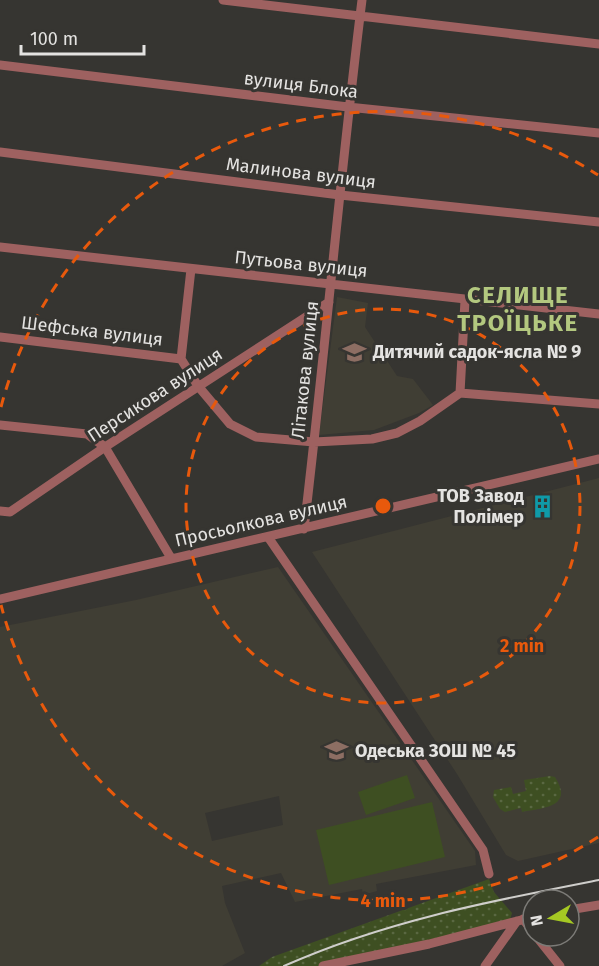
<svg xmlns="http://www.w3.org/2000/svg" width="599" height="966" font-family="'Fira Sans',sans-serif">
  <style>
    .built { fill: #403e34; fill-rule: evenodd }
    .grass { fill: url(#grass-dots) }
    .pitch { fill: #3e4f22 }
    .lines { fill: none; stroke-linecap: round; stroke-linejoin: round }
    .minor { stroke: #9e6160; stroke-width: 9 }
    .rail { stroke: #cfcecb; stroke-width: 2 }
    .ring { fill: none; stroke: #e8590c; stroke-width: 3; stroke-dasharray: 10 8 }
    .labels { text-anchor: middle; stroke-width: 6; stroke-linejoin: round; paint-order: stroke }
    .street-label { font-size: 18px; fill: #e4e3e1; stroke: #363531 }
    .poi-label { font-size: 18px; font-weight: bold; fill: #e4e3e1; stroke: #363531; text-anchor: start }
    .district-label { font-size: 24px; font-weight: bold; letter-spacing: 1.5px; fill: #b3c87f; stroke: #363531 }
    .centre { fill: #e8590c; stroke: #363531; stroke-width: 3 }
    .ring-label { font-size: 18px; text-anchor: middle; font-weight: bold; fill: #e8590c; stroke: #363531; stroke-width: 6; stroke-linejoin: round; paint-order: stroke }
  </style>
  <defs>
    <pattern id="grass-dots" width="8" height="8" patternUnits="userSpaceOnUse" patternTransform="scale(1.5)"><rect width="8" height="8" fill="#3e4f22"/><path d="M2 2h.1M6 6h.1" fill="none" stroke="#5a6842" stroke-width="1.8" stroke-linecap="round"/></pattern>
  </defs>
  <rect width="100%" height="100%" fill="#363531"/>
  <path class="built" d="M337,297L368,303L365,327L397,376L413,379L433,405L419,413L374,430L319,435Z
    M599,478V843L518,861L506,855L457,774L312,552Z
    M278,567L475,851L476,865L376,884L377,891L363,895L362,889L295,902L281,873L222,886L225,903L245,953L222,966H0V627L136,600ZM279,796L283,825L212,841L205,813Z"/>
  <path class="grass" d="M550,776L555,777C574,807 544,808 522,812L521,808L505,812L500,809L493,797L494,790L511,787L513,794L526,791L524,780Z
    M489,879L494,892L512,913L510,920L454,935L318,966H259L272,957Z"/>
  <path class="pitch" d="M407,775L415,798L366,815L358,792Z
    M432,802L445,857L329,885L316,830Z"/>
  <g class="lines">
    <path class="minor" d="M223,0L599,44
      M0,65L348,107L599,133
      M0,152L340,195L599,222
      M0,247L599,314
      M0,337L181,359L198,386L230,424L256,437L314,442L372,439L397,433L420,421L460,393L599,404
      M181,359L191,269
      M460,393L465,300
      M0,425L87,434L105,447L171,558
      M0,511L10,512L105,447L329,302
      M304,529C325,353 340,176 362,0
      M268,537L483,850L489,874
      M0,599L599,459
      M569,910L599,905
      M523,919L533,932
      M536,936L560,966
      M323,966L429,944L533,917
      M485,966L517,921"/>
    <path class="rail" d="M284,966C385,921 491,901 599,880"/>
  </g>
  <g class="ring">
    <circle cx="383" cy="506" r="197"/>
    <path d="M598 837A395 395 0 0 1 1 605M1 407A395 395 0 0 1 598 175"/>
  </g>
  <defs>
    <symbol id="school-bare" viewBox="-9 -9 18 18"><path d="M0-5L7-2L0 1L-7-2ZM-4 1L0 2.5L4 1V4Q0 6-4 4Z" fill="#8d6e63" stroke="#363531" stroke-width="2.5" paint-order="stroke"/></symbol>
    <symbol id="building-bare" viewBox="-9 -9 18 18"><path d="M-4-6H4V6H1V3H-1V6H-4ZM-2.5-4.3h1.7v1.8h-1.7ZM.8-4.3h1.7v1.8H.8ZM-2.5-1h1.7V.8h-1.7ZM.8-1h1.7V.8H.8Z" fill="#0f9aa8" stroke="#363531" stroke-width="2.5" paint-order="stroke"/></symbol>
  </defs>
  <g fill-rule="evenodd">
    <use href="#school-bare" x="338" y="336" width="33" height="33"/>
    <use href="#building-bare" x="526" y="490" width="33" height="33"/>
    <use href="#school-bare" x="320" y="734" width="33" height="33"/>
  </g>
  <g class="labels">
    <g class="street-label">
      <text transform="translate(301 85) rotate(7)" y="6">вулиця Блока</text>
      <text transform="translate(301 173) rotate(7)" y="6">Малинова вулиця</text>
      <text transform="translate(301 264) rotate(6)" y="6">Путьова вулиця</text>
      <text transform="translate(92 331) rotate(7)" y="6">Шефська вулиця</text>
      <text transform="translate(305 370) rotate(-84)" y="6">Літакова вулиця</text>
      <text transform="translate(155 395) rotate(-33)" y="6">Персикова вулиця</text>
      <text transform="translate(261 521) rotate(-13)" y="6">Просьолкова вулиця</text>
    </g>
    <g class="poi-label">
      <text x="373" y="358">Дитячий садок-ясла № 9</text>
      <text x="524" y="502" text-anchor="end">ТОВ Завод<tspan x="524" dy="21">Полімер</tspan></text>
      <text x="355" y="757">Одеська ЗОШ № 45</text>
    </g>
    <g class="district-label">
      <text x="518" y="303">СЕЛИЩЕ<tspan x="518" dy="28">ТРОЇЦЬКЕ</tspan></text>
    </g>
  </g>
  <circle cx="383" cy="506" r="9" class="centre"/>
  <g class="ring-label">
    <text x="522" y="652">2 min</text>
    <text x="383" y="907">4 min</text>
  </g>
  <g transform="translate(551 918) rotate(260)"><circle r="28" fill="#363531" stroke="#7c7b77" stroke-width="1.5"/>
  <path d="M0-4.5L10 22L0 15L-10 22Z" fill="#a5c823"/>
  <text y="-9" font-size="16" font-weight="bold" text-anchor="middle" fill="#e4e3e1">N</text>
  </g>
  <path d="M21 45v9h123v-9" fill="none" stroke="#e4e3e1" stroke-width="3"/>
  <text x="30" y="45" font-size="18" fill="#e4e3e1" stroke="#363531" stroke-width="4.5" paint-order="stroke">100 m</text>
</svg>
